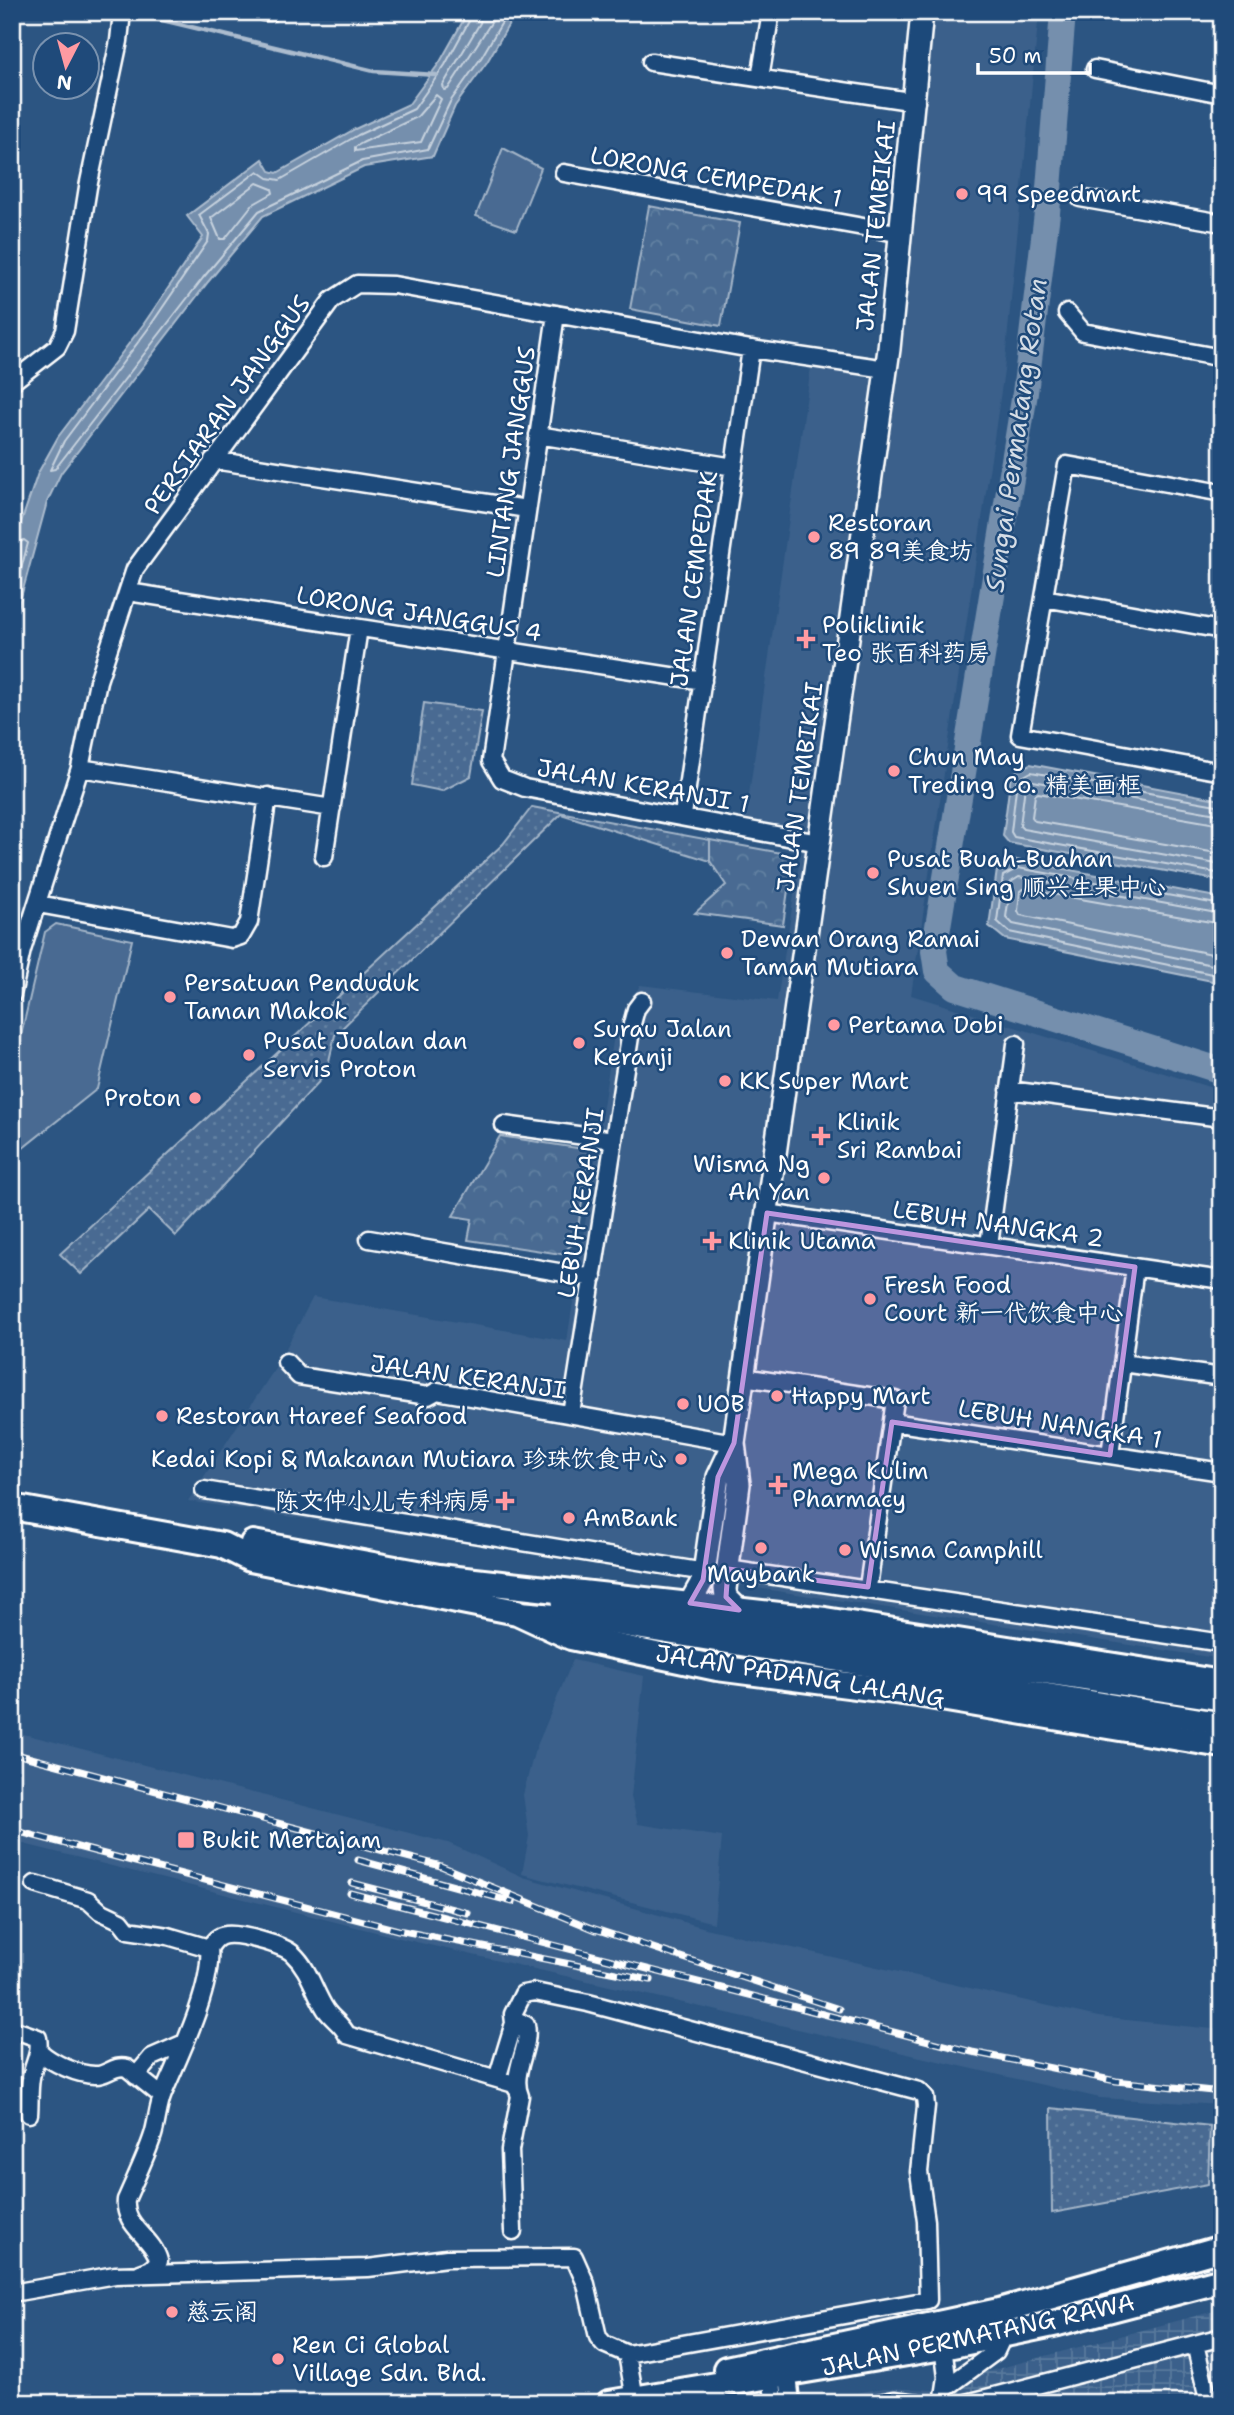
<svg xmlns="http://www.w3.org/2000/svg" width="1234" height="2415" font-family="'Shantell Sans','LXGW WenKai TC',sans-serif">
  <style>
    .built { fill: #3b618b }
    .industrial { fill: url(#industrial-grid) }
    .grass { fill: url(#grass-dots); stroke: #a4b5c8; stroke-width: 2 }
    .park { fill: url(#park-crowns); stroke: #a4b5c8; stroke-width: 2 }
    .garden { fill: #486b92; stroke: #a4b5c8; stroke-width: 2 }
    .water { fill: #748fad; stroke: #acbcce; stroke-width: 2 }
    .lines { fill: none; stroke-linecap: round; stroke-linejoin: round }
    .shore { stroke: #c7d2de; stroke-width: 2 }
    .stream { stroke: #acbcce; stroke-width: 4.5 }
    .river { stroke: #748fad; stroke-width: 26 }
    .street-casing { stroke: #fff; stroke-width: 21 }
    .secondary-casing { stroke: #fff; stroke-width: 26 }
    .primary-casing { stroke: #fff; stroke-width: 30 }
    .street { stroke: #1f4a7a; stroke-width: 16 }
    .secondary { stroke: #1f4a7a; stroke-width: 21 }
    .primary { stroke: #1f4a7a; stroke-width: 24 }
    .rail-casing { stroke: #fff; stroke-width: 7 }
    .rail { stroke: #1f4a7a; stroke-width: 4.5; stroke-dasharray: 13; stroke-linecap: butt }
    .marked { fill: #bd96df; fill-opacity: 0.2; stroke: #bd96df; stroke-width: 5; stroke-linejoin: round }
    .poi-dot { fill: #ff9aa2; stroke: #1f4a7a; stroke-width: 2.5 }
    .labels { text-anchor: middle; stroke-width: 5; stroke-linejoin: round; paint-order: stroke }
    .street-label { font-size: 24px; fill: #fff; stroke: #1f4a7a }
    .poi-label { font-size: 24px; fill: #fff; stroke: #1f4a7a; text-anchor: start }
    .water-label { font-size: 26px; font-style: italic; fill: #d5dde6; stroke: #1f4a7a }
  </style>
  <defs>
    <pattern id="industrial-grid" width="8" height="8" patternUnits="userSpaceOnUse" patternTransform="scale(1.75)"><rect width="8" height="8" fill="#3b618b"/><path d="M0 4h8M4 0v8" fill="none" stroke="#58799c"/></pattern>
    <pattern id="grass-dots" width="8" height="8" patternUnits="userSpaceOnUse" patternTransform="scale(1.75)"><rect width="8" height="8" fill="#486b92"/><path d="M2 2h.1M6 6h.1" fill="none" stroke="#6381a2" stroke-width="1.8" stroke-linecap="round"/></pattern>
    <pattern id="park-crowns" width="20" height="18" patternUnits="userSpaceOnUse" patternTransform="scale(1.75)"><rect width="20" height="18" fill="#486b92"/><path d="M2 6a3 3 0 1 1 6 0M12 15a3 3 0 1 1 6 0" fill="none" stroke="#6381a2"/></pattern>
  </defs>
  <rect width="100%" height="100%" fill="#2c5582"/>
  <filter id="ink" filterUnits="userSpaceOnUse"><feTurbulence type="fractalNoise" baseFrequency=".0143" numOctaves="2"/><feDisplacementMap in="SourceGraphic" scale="14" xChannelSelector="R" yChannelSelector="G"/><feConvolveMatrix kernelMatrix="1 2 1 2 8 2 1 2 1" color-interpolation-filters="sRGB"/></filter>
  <g filter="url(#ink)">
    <path class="built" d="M930,12H1039L1004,371L911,995L1222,1091V1659L188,1501L276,1367L313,1297L567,1341L614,1035L640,985L777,1001L803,840L744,829L811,367L894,383Z
      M573,1660L644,1676L631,1797L638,1824L722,1837L714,1923L522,1874L529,1836L523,1795L534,1753Z
      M12,1731L448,1843L523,1877L709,1929L1098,2017L1222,2030V2105L1100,2098L412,1941L12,1841Z
      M884,2388L934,2390L932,2403H802Z"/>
    <path class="industrial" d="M1222,2309V2403H932L934,2390L952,2381Z"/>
    <path class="grass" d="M424,703L482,711L471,776L442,791L412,785Z
      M532,807L710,840V861L561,814L335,1035L326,1074L176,1236L149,1210L81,1274L60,1254L503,844Z
      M1051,2108L1210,2126L1208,2184L1052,2213Z"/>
    <path class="park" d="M649,206L740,223L721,326L630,309Z
      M710,840L793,855L783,925L695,913L726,885L710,861Z
      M500,1136L590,1150L576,1241L561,1254L468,1240L472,1219L453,1216Z"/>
    <path class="garden" d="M503,148L541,168L516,230L476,216Z
      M56,924L132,940L97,1089L18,1152L12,1145V1074L45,932Z"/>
    <path class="water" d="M468,12H516L487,62L455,106L433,156L364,167L263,216L208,282L61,473L47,502L12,630V549L38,473L58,437L143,325L203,237L187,216L263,159L270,171L277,173L355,129L409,104L440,62Z
      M1030,764L1222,800V881L1009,843L1003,836L1011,774Z
      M1016,860L1222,898V983L1005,939L989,926L997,870Z"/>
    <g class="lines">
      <path class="shore" d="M474,12L445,65L414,109L358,135L280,180L268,178L258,171L199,215L209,234L208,241L148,329L64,441L50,470L55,469L203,278L259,211L362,161L428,149L450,102L481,58L508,12
        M482,12L480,23L443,85L444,90L448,89L498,12
        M436,95L441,99L421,142L355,151V147L362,143L417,117Z
        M257,183L272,189L273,193L252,205L225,239H220L211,218Z
        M12,546L24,540L28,543L12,603
        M1222,806L1031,772L1017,780L1011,832L1014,837L1222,874
        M1222,815L1033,781L1025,786L1020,826L1023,829L1222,865
        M1222,825L1038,793L1035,795L1032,817L1035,821L1222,854
        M1222,905L1018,868L1003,876L997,921L1009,932L1222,976
        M1222,914L1019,877L1011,882L1006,917L1013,924L1222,967
        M1222,924L1024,889L1020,891L1018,911L1020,915L1222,956"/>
      <path class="stream" d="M129,12L374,71L436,75"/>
      <path class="river" d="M1063,12L1047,213L1025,393L934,951L937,971L955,987L1222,1071"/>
      <defs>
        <path id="street" d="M264,12H271
          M651,62L916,102
          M1095,69L1222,94
          M760,78L771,12
          M564,173L902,234
          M1080,198L1222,223
          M1067,313L1083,332L1222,358
          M556,314L491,761L502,779L525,788L819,843
          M12,382L57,347L65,331L88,187L119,41L122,12
          M538,435L734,467
          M213,460L527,509
          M1222,493L1067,465L1020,735L1222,772
          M128,592L703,681
          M1044,598L1222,630
          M80,768L332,808
          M683,815L751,349
          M324,857L359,628
          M38,904L232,939L241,936L249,922L268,796
          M12,995L22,950L80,768L98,681L135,569L332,300L357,284L394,285L751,349L886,369
          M1009,1090L1222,1118
          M504,1125L614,1140
          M767,1213L1222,1280
          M369,1239L593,1278
          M989,1245L1016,1044
          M286,1362L299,1376L428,1396L437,1391L734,1443
          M1122,1363L1222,1377
          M743,1377L895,1400L868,1587
          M571,1414L632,1024L636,1009L642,1001
          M892,1422L1222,1472
          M1110,1455L1135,1267
          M204,1490L705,1572
          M728,1569L1222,1643
          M35,1884L88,1900L100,1911L121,1921L128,1930L168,1936L209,1948
          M12,2029L38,2038C41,2055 33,2063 31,2078C29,2090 30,2102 29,2114
          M40,2052C52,2063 78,2075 95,2075C107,2076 114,2064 127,2068L162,2096
          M136,2076L152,2057L184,2043
          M497,2079L514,2023L518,2021L526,2025C531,2048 510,2073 520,2096L510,2150L513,2231
          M140,2273L151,2269L159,2261C153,2237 123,2226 126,2200C135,2179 146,2157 153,2135C157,2122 158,2106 163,2094C179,2056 213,1988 209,1948C214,1941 217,1936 226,1935C239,1933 284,1945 293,1954C310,1970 314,1992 326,2010C333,2020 342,2024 347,2035L514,2084L517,2089
          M12,2293L115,2275L368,2268L447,2258L574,2257L586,2284L598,2337L604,2344L627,2354L928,2300L926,2221L919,2172L926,2106L925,2097L919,2091L588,2003L535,1992L523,1994L513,2014L514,2023
          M1195,2344L1209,2403
          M627,2354L635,2399
          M788,2375L791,2403
          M772,2378L774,2403
          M946,2388L996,2351L1004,2334
          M879,2403L894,2400L918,2403
          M943,2403L947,2377L943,2347
          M967,2403L1222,2337"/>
        <path id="secondary" d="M563,1601L1222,1699
          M690,1603L703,1580L718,1477L734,1443
          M739,1610L726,1597L725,1589L739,1484L734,1443L889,349L922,12
          M526,1613L572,1617L1222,1723"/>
        <path id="primary" d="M12,1507L222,1545L250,1559L517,1612L571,1637L717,1668L917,1694L1222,1745
          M253,1543L439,1577L825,1620L1222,1683
          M726,2369L999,2311L1222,2248
          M609,2403L943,2347L1058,2323L1222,2280"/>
      </defs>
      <use href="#street" class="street-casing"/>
      <use href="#secondary" class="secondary-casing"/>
      <use href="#primary" class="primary-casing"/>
      <use href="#street" class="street"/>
      <use href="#secondary" class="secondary"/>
      <use href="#primary" class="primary"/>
      <defs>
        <path id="rail" d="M12,1753L441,1866L596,1930
          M12,1830L398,1930L651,1980
          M358,1860L513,1902
          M352,1883L468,1913
          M350,1893L972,2052L1116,2081L1222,2092
          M589,1927L839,2009"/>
      </defs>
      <use href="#rail" class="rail-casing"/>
      <use href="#rail" class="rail"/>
    </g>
  </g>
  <path class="marked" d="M767,1213L1135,1267L1110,1455L892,1422L868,1587L728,1569L726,1597L739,1610L690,1603L703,1580L718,1477L734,1443Z"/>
  <g class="poi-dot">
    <circle cx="962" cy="194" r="7"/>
    <circle cx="814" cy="537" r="7"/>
    <path d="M802.5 628.5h7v7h7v7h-7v7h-7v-7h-7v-7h7z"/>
    <circle cx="894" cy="771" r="7"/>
    <circle cx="873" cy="873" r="7"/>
    <circle cx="727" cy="953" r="7"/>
    <circle cx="170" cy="997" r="7"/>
    <circle cx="834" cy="1025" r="7"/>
    <circle cx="579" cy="1043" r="7"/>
    <circle cx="249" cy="1055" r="7"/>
    <circle cx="725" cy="1081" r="7"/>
    <circle cx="195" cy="1098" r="7"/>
    <path d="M817.5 1125.5h7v7h7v7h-7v7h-7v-7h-7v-7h7z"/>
    <circle cx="824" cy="1178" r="7"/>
    <path d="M708.5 1230.5h7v7h7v7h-7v7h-7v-7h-7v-7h7z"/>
    <circle cx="870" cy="1299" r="7"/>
    <circle cx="777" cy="1396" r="7"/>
    <circle cx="683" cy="1404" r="7"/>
    <circle cx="162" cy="1416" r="7"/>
    <circle cx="681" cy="1459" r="7"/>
    <path d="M774.5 1474.5h7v7h7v7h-7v7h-7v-7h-7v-7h7z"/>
    <path d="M501.5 1490.5h7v7h7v7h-7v7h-7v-7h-7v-7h7z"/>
    <circle cx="569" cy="1518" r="7"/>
    <circle cx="761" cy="1548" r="7"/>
    <circle cx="845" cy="1550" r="7"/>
    <rect x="177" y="1831" width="18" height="18" rx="3.5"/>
    <circle cx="172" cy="2312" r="7"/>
    <circle cx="278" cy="2359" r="7"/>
  </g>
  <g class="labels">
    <g class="street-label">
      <text transform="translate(716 177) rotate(10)" y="8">LORONG CEMPEDAK 1</text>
      <text transform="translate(876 226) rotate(-84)" y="8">JALAN TEMBIKAI</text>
      <text transform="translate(227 405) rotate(-54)" y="8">PERSIARAN JANGGUS</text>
      <text transform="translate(511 462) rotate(-82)" y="8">LINTANG JANGGUS</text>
      <text transform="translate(694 579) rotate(-82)" y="8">JALAN CEMPEDAK</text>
      <text transform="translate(419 614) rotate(9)" y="8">LORONG JANGGUS 4</text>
      <text transform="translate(643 786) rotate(10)" y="8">JALAN KERANJI 1</text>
      <text transform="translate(800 787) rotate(-82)" y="8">JALAN TEMBIKAI</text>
      <text transform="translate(581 1203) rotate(-81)" y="8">LEBUH KERANJI</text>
      <text transform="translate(998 1224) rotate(8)" y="8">LEBUH NANGKA 2</text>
      <text transform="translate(468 1377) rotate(8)" y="8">JALAN KERANJI</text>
      <text transform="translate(1060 1424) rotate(9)" y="8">LEBUH NANGKA 1</text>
      <text transform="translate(800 1676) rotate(9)" y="8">JALAN PADANG LALANG</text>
      <text transform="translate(978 2335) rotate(-12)" y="8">JALAN PERMATANG RAWA</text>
    </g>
    <g class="poi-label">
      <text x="976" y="202">99 Speedmart</text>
      <text x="828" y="531">Restoran<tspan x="828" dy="28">89 89美食坊</tspan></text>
      <text x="822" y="633">Poliklinik<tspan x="822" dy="28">Teo 张百科药房</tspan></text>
      <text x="908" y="765">Chun May<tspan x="908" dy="28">Treding Co. 精美画框</tspan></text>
      <text x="887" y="867">Pusat Buah-Buahan<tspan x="887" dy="28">Shuen Sing 顺兴生果中心</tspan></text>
      <text x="741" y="947">Dewan Orang Ramai<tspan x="741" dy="28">Taman Mutiara</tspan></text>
      <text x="184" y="991">Persatuan Penduduk<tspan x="184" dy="28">Taman Makok</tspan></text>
      <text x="848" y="1033">Pertama Dobi</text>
      <text x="593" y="1037">Surau Jalan<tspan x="593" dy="28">Keranji</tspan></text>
      <text x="263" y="1049">Pusat Jualan dan<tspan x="263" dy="28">Servis Proton</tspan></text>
      <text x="739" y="1089">KK Super Mart</text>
      <text x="181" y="1106" text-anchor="end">Proton</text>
      <text x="837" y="1130">Klinik<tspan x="837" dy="28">Sri Rambai</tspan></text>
      <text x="810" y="1172" text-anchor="end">Wisma Ng<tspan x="810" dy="28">Ah Yan</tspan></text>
      <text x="728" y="1249">Klinik Utama</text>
      <text x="884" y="1293">Fresh Food<tspan x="884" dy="28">Court 新一代饮食中心</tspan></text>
      <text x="791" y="1404">Happy Mart</text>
      <text x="697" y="1412">UOB</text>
      <text x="176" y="1424">Restoran Hareef Seafood</text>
      <text x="667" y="1467" text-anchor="end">Kedai Kopi &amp; Makanan Mutiara 珍珠饮食中心</text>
      <text x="792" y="1479">Mega Kulim<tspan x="792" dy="28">Pharmacy</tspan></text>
      <text x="491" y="1509" text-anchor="end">陈文仲小儿专科病房</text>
      <text x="583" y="1526">AmBank</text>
      <text x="859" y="1558">Wisma Camphill</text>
      <text x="761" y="1582" text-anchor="middle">Maybank</text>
      <text x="202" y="1848">Bukit Mertajam</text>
      <text x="186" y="2320">慈云阁</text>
      <text x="292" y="2353">Ren Ci Global<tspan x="292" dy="28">Village Sdn. Bhd.</tspan></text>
    </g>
    <g class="water-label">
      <text transform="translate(1016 435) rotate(-82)" y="9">Sungai Permatang Rotan</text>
    </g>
  </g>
  <rect width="1234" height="2415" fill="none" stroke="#1f4a7a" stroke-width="42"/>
  <rect x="21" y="21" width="1192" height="2373" fill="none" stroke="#fff" stroke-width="2.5" filter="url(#ink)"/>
  <g transform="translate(66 66) rotate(186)"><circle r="33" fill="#1f4a7a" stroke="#7992af" stroke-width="2"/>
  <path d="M0-5L12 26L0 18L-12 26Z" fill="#ff9aa2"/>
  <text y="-10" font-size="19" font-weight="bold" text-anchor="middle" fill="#ffffff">N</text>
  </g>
  <path d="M978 63v10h112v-10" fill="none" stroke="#ffffff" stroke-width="3.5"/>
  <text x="989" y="63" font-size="21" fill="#ffffff" stroke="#1f4a7a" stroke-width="5" paint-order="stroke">50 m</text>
</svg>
